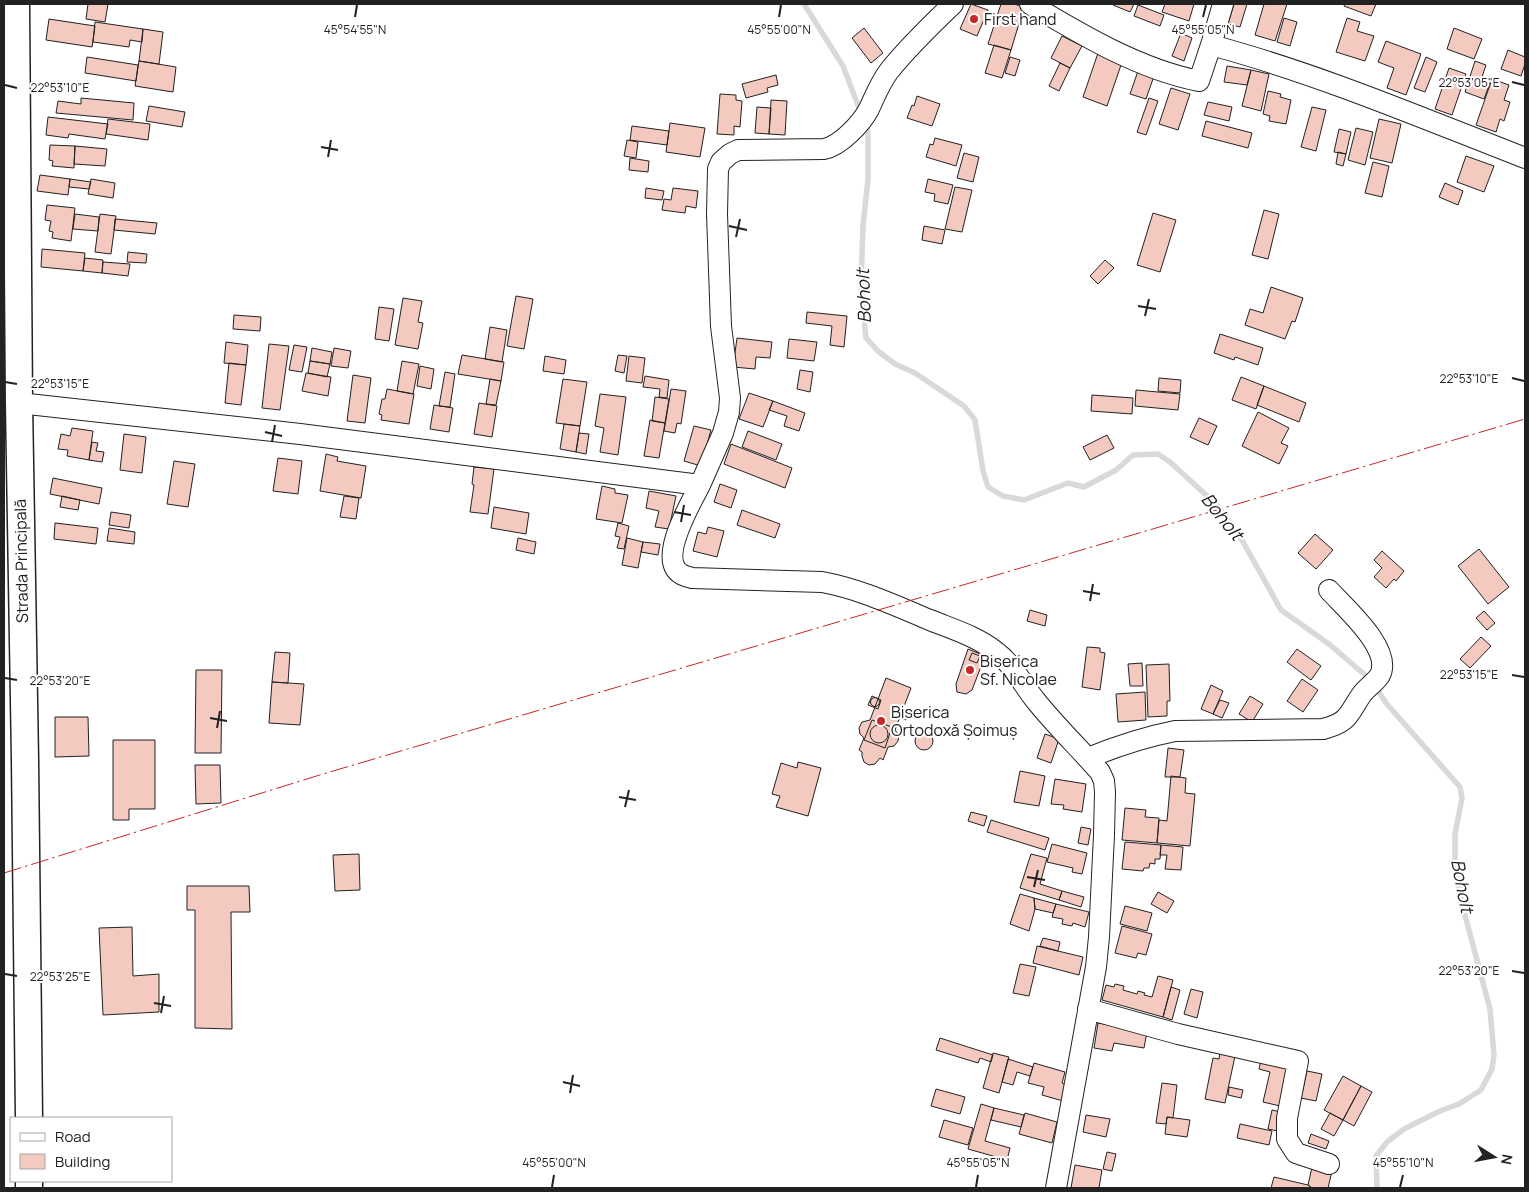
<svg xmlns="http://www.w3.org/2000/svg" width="1529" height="1192" font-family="Manrope,sans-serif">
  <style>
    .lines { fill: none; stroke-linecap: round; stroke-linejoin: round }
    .stream { stroke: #d9d9d9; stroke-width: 5.5 }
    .building { fill: #f3c9c0; stroke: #222 }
    .minor-casing { stroke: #222; stroke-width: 22 }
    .major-casing { stroke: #222; stroke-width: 29 }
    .minor { stroke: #fff; stroke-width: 20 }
    .major { stroke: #fff; stroke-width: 26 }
    .power { stroke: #c62828; stroke-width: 1; stroke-dasharray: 18 4 2.5 4; stroke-linecap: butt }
    .ticks { fill: none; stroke: #222; stroke-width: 2 }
    .poi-dot { fill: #c62828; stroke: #fff; stroke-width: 2 }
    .labels { text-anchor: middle; stroke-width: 4; stroke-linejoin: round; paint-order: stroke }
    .poi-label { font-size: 16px; fill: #222; stroke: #fff; text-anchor: start }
    .street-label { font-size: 16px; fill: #222; stroke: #fff }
    .water-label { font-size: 18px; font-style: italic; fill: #222; stroke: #fff }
    .ticks-label { font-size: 12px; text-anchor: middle; fill: #222; stroke: #fff; stroke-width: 4; stroke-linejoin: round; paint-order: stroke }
  </style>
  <rect width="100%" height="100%" fill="#fff"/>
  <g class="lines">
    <path class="stream" d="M804,4L843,66L861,113
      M865,124L868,131V179L863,226L861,285L866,338L878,351L895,364L915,373L964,406L975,420L983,471L988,487L1003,496L1024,500L1068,483L1084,487L1116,470L1133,455L1158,454L1170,462L1217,505L1242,540L1281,610L1329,644L1372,681L1386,703L1460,787L1462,798L1455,834V869L1462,904L1490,1009L1494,1055L1492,1069L1481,1090L1459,1104L1440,1111L1404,1129L1387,1142L1376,1156L1377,1188"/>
  </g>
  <path class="building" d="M88,4H108L105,22L86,19Z
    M971,4L988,10L977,36L960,29Z
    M1001,4H1014L1024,7L1011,50L988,44Z
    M1113,4H1134L1130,12L1113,5Z
    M1165,4H1194L1189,21L1162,12Z
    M1234,4H1247L1240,27L1228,24Z
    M1264,4H1287L1275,41L1255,35Z
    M1345,4H1376L1371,16L1344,6Z
    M1138,5L1164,15L1160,26L1134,16Z
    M1284,18L1297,22L1290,46L1277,42Z
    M1347,18L1360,22L1357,31L1374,36L1365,61L1336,52Z
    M49,19L95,26L92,47L46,40Z
    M95,22L143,29L142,42L130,40L129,47L93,42Z
    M864,28L883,53L871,63L852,38Z
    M1454,28L1482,39L1474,59L1447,49Z
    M143,29L163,32L159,64L139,61Z
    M1181,33L1192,38L1184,61L1172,56Z
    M1062,36L1082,46L1070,68L1051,58Z
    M1386,41L1421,54L1406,95L1387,88L1394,68L1378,62Z
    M994,45L1011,50L1002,78L985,73Z
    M1508,50L1525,57V64L1521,76L1501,69Z
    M1098,53L1122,62L1107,106L1083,97Z
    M87,57L138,65L136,81L85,73Z
    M1010,57L1020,60L1015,76L1005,73Z
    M1426,57L1437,62L1425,92L1414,88Z
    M139,61L176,67L173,92L135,86Z
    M1475,61L1486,65L1481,80L1490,83L1484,99L1465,92Z
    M1060,63L1070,68L1059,91L1049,86Z
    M1227,66L1251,70L1247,85L1224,82Z
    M1449,68L1466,74L1452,115L1435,109Z
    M1251,70L1269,74L1261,111L1242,106Z
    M1138,71L1154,76L1146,99L1130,94Z
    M776,75L778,85L767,88L768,92L746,98L742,84Z
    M1492,79L1509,85L1504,100L1510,102L1504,121L1500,119L1496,132L1476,125Z
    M1171,88L1190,94L1178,130L1159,124Z
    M1268,91L1281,94L1280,97L1291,100L1286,124L1269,121L1270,116L1263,114Z
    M720,94L736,95V100L742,101L740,127L734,126V135L717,134Z
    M917,96L940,104L932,126L907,118L912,105L914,106Z
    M81,98L134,103L133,120L56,113L58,101L81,104Z
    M1149,98L1158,101L1146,135L1137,132Z
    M771,100L787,101L785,135L769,134Z
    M1208,102L1232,107L1229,121L1204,115Z
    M149,106L185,112L182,127L146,121Z
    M757,107L771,108L769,134L755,133Z
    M1312,107L1326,110L1316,151L1301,147Z
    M48,117L108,124L105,139L69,134L68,138L46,135Z
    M108,119L150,124L148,140L106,134Z
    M1379,119L1401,124L1392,163L1370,158Z
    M1206,121L1252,133L1248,148L1202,136Z
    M670,123L705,128L700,157L666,152Z
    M632,126L669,131L667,145L630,140Z
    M1356,128L1373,132L1365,165L1348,160Z
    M1339,129L1351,132L1346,154L1334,152Z
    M935,138L962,145L956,166L926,157L930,144L933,145Z
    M627,140L638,142L636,158L624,156Z
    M50,145L75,146L74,168L52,166L53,161L49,160Z
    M75,146L107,149L105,166L74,164Z
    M1338,152L1346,154L1343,166L1336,164Z
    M964,153L979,157L973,182L957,178Z
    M1466,156L1494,166L1484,192L1457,182Z
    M630,158L649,161L648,172L629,170Z
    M1373,162L1389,166L1382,197L1365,193Z
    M40,175L70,179L68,195L37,191Z
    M70,179L91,182L89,189L69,187Z
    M91,179L115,183L113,198L88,194Z
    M928,179L953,185L948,204L934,201L935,194L925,192Z
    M1445,183L1463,191L1458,205L1439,197Z
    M955,187L972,190L962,232L945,229Z
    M646,188L664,191L662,200L645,198Z
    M673,188L698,191L696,208L686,206L685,213L662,210L664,199L671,200Z
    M47,205L75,208L71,241L52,238L53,232L49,231L51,221L45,220Z
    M1264,210L1279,214L1268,259L1252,255Z
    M1153,213L1176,220L1160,272L1137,265Z
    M75,214L99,217L98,231L73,229Z
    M100,214L116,216L111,254L95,252Z
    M115,219L157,223L155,234L114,230Z
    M924,226L945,230L942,244L922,240Z
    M42,249L85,253L83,271L41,267Z
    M128,252L147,254L146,263L127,262Z
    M85,258L103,260L102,273L83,271Z
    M1105,260L1114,268L1098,284L1090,276Z
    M103,262L130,264L128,276L102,273Z
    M1271,287L1303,298L1295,322L1292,321L1285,339L1245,325L1250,309L1263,313Z
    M516,296L533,299L524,349L507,346Z
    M403,298L422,301L418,322L423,323L418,349L395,345Z
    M379,307L394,309L389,341L375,339Z
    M807,312L847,316L844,347L830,345L832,326L806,323Z
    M234,315L261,317L260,331L233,329Z
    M490,327L507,330L502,362L485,359Z
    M1220,334L1263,348L1258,365L1235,357L1234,360L1214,353Z
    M737,338L772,342L770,358L756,357L755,369L733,367Z
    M789,339L817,342L814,361L787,358Z
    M226,342L248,345L246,365L224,363Z
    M269,344L289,346L280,410L262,408Z
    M294,345L307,347L302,372L289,370Z
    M312,348L332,352L330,364L310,361Z
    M334,348L351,351L348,368L331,366Z
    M462,355L504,362L501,381L458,374Z
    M618,355L627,356L624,373L615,371Z
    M545,356L566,360L564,374L543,371Z
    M629,356L645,358L642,383L626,381Z
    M310,361L330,364L327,377L308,373Z
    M402,361L419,364L413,394L397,391Z
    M229,363L246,365L241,405L225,403Z
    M420,366L434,369L431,389L417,386Z
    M800,370L813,372L810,392L797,389Z
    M445,372L455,374L450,407L439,406Z
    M306,373L331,377L328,396L302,391Z
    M353,375L371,378L365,423L347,421Z
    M645,376L669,380L667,398L659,397L660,389L643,387Z
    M1241,377L1264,386L1256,409L1232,400Z
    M1159,378L1181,380L1180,393L1158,391Z
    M490,379L501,381L496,405L486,404Z
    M563,379L587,382L580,426L556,423Z
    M1264,386L1306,403L1299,422L1257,405Z
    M387,389L414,394L409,424L381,420L382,415L379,414L382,399H385Z
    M671,389L686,391L681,424L677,423L675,433L664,431Z
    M1136,390L1180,394L1178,410L1135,406Z
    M749,393L773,401L763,427L739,419Z
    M600,394L626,397L618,455L600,452L604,428L595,426Z
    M1092,395L1133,398L1132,414L1091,411Z
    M655,397L669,399L665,423L652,421Z
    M773,401L805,413L799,431L784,426L787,416L769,410Z
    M479,403L497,406L492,437L474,434Z
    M434,405L453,408L449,432L430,429Z
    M1258,412L1289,428L1281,443L1288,446L1279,464L1242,446Z
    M1199,418L1217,426L1208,445L1190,437Z
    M650,420L665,423L659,458L644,456Z
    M564,424L580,426L576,452L560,449Z
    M694,426L711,430L701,466L684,461Z
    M72,428L93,431L89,460L67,456L68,450L58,449L61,434L70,436Z
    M748,431L782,444L776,460L742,447Z
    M579,433L589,434L586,454L576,452Z
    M124,434L146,437L142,473L120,470Z
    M1107,435L1114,448L1090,460L1083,447Z
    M92,442L98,443L96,451L104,452L102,462L89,460Z
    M731,444L792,468L785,488L724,464Z
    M326,454L338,457L337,461L366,466L361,498L320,491Z
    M278,458L302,461L298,494L273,491Z
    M174,461L195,464L188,507L167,504Z
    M474,467L494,469L488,514L470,512L474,485L472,484Z
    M53,478L102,488L99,504L50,494Z
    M720,484L737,490L731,508L714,502Z
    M602,486L615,489V493L628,495L622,523L596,519Z
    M649,491L676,496L669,529L655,527L659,511L646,508Z
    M62,496L80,500L78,510L60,507Z
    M344,496L359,498L356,519L340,517Z
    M494,507L529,513L526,534L491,528Z
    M742,510L780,524L775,538L737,525Z
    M111,512L131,515L129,528L109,525Z
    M55,523L98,528L96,544L54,539Z
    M618,523L629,526L624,549L617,548L620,537L615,536Z
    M708,527L724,531L717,557L693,551L698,532L706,534Z
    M109,528L135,532L134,544L107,541Z
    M1315,534L1333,550L1316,569L1298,553Z
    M518,538L536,542L534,554L516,550Z
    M627,538L643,542L638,568L622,565Z
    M643,542L660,544L658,555L641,552Z
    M1479,549L1509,587L1488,604L1458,566Z
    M1382,551L1404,571L1396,581L1394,579L1386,588L1374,577L1382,568L1374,560Z
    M1030,610L1047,615L1045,626L1027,621Z
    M1484,611L1495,623L1487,630L1476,618Z
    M1481,637L1491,646L1470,668L1460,659Z
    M1087,647L1100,648V652L1105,653L1100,690L1082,687Z
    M968,649L985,656L972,690L966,694L957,692L956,684Z
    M1297,649L1321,666L1311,680L1287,662Z
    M275,652L290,653L288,683L272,682Z
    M972,653L980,656L977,663L969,660Z
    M1142,663L1143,686H1130L1128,664Z
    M1169,664L1170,701H1167V716L1148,717L1146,665Z
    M196,670H222L221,753H195Z
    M886,678L911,688L895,730L899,735L898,741L894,746L888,747L883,760L880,758L875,764L869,765L864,762L862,756V752L859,750L864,738L860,734L859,728L862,722L870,720Z
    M1302,679L1318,690L1303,712L1287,701Z
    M272,682L304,684L300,725L269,723Z
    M1211,685L1223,691L1213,714L1201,709Z
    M1145,692L1146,720L1118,722L1116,694Z
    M872,696L881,700L878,709L868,705Z
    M1250,696L1263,704L1252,722L1239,714Z
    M870.5 702a4.5 4.5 0 1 1 9 0a4.5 4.5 0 1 1-9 0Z
    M1220,700L1229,703L1222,718L1213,714Z
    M900,707L910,711L906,720L897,716Z
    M898.5 713a4.5 4.5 0 1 1 9 0a4.5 4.5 0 1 1-9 0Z
    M55,717H88L89,756L55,757Z
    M872,720L892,727L885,748L864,740Z
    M870 734a9 9 0 1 1 18 0a9 9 0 1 1-18 0Z
    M915 741a9 9 0 1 1 18 0a9 9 0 1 1-18 0Z
    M1045,734L1059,739L1051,763L1037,758Z
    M113,740H155V809H129V820H113Z
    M1168,748L1184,750L1180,777H1165Z
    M798,762L821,768L808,816L776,807L780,796L772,794L781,763L797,768Z
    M195,765H220L221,803L196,804Z
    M1020,771L1045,776L1039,806L1014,802Z
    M1171,776L1186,778L1185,793L1195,794L1190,846L1157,843L1159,820L1167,821Z
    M1055,779L1086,784L1082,812L1063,809L1064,805L1051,804Z
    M1125,808L1146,810L1145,817L1159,818L1157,843L1122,840Z
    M971,812L987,816L984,826L968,821Z
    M991,820L1049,838L1045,850L987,832Z
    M1081,827L1091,829L1088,845L1078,843Z
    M1125,842L1161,845L1160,859H1155V864L1150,863L1149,868H1144L1143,871L1122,869Z
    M1052,844L1087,853L1082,874L1072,872L1073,868L1047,862Z
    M1161,845L1183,847L1181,870L1165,869L1167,855H1160Z
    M359,854L360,890L335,891L333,855Z
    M1031,854L1047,858L1040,884L1062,891L1059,900L1020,888Z
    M187,886H249L250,912H231L232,1029L195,1028V910H187Z
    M1062,891L1084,897L1081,907L1059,900Z
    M1158,892L1174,901L1167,913L1151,904Z
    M1020,894L1034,898L1035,909L1029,931L1010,924Z
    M1034,898L1056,904L1053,913L1035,909Z
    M1056,904L1089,912L1085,927L1073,923L1072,926L1062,924L1063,919L1052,917Z
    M1125,906L1152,913L1147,931L1120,924Z
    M1122,926L1152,934L1146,955L1138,953L1136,958L1115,953Z
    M132,927L133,976L159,974V1012L103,1015L99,928Z
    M1043,938L1060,942L1058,951L1040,946Z
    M1037,946L1083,957L1079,975L1033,963Z
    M1020,964L1036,967L1029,996L1013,993Z
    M1158,976L1173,980L1163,1017L1102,1000L1106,985L1114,987L1115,984L1124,986L1123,990L1137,994L1138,991L1145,993L1144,995L1152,997Z
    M1171,987L1180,990L1172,1020L1163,1017Z
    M1191,989L1203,992L1197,1018L1184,1014Z
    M1098,1023L1147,1032L1144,1048L1114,1043L1112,1051L1094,1048Z
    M940,1038L993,1055L991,1062L980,1058L978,1063L936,1050Z
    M993,1053L1009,1057L999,1093L983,1088Z
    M1220,1053L1235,1056L1225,1103L1205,1099L1213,1058L1219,1059Z
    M1008,1059L1033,1067L1030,1076L1017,1072L1013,1085L1002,1082Z
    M1261,1060L1289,1066L1280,1106L1263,1102L1270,1072L1259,1069Z
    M1034,1063L1065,1072L1062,1083L1067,1085L1063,1101L1042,1095L1044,1087L1028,1083Z
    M1307,1071L1322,1074L1316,1101L1301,1098Z
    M1343,1076L1361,1086L1343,1120L1324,1110Z
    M1162,1083L1177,1085L1173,1118L1167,1117L1166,1124L1156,1123Z
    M1361,1086L1372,1092L1354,1126L1343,1120Z
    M1229,1087L1243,1090L1241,1098L1228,1095Z
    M936,1089L965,1097L960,1114L931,1106Z
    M981,1104L994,1108L985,1141L1010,1148L1007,1160L968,1149Z
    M994,1108L1024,1115L1021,1127L991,1120Z
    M1272,1110L1281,1112L1278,1131L1268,1129Z
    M1025,1113L1057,1122L1052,1143L1019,1134Z
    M1330,1113L1343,1120L1334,1136L1321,1129Z
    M1086,1115L1110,1119L1106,1137L1083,1132Z
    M1167,1117L1190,1120L1187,1137L1165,1134Z
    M944,1120L973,1128L968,1145L939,1137Z
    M1240,1124L1272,1131L1269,1145L1237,1138Z
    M1311,1134L1329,1141L1326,1149L1308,1143Z
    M1107,1152L1116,1154L1112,1171L1103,1169Z
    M1075,1165L1102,1170L1099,1188H1071Z
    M1312,1167L1332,1171L1328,1188H1312L1308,1185Z
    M1274,1177L1308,1185L1312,1188H1271Z"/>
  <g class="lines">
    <defs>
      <path id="minor" d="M1030,4C1082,35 1139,69 1199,81L1211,45C1319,74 1422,118 1525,158
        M1211,45L1223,4
        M19,403L300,434L700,485C691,503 657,559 681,574C684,576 689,577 692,578L822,582C860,589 894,605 930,620C952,629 976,636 995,651C1013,664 1023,685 1036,701C1056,726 1079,748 1100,772L1104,781L1105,792L1104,835L1099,937L1096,967L1056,1188
        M700,485L723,433L729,412L730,398L721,326L717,214L718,169L721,162L730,154L738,150L824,149C840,146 861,124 869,109C875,96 880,83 889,71C908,47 931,25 953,4
        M1088,758C1117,746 1145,737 1175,731L1323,729C1350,722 1348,714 1362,694C1367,687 1376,682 1380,675C1393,649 1345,608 1329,590
        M1088,1009L1178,1034L1298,1061L1287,1118V1139L1296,1153L1329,1164"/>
      <path id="major" d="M16,4L19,403L25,760L29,1118
        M29,1181V1188"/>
    </defs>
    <use href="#minor" class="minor-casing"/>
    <use href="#major" class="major-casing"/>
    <use href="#minor" class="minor"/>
    <use href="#major" class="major"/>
    <path class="power" d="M4,873L323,774L1525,419"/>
  </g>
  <path class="ticks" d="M355,17L357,5M779,17L781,5M1203,17L1206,5M1512,82L1524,85M5,85L17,88M321,147L338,150M328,157L331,140M729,226L747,230M736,237L740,219M1138,306L1156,309M1145,316L1149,299M1512,378L1524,381M5,382L17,384M265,432L282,436M272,442L275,425M674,512L691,515M681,522L684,505M1083,591L1100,594M1090,601L1093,584M1512,675L1524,677M5,678L17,680M210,718L227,721M217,728L220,711M619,797L636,800M625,807L629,790M1027,877L1045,880M1034,887L1038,870M1512,971L1524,973M5,974L17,976M154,1003L171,1006M161,1013L164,996M563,1082L580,1086M570,1093L573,1075M552,1187L554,1175M976,1187L978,1175M1400,1187L1403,1175"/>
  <g class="poi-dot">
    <circle cx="974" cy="19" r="5"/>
    <circle cx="970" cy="670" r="5"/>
    <circle cx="881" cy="721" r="5"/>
  </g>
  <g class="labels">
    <g class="poi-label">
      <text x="984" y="25">First hand</text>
      <text x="980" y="667">Biserica<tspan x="980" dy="18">Sf. Nicolae</tspan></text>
      <text x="891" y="718">Biserica<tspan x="891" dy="18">Ortodoxă Șoimuș</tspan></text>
    </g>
    <g class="street-label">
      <text transform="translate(21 561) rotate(-91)" y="6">Strada Principală</text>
    </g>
    <g class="water-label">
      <text transform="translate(864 296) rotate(-92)" y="6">Boholt</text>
      <text transform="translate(1222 517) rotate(51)" y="6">Boholt</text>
      <text transform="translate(1462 886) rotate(79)" y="6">Boholt</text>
    </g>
  </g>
  <g class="ticks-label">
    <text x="355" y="34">45°54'55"N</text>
    <text x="779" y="34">45°55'00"N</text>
    <text x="1203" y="34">45°55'05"N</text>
    <text x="1469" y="87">22°53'05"E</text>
    <text x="60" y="92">22°53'10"E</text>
    <text x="1469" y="383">22°53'10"E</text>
    <text x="60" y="388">22°53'15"E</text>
    <text x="1469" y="679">22°53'15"E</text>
    <text x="60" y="685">22°53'20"E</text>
    <text x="1469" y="975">22°53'20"E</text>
    <text x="60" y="981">22°53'25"E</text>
    <text x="554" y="1167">45°55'00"N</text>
    <text x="978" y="1167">45°55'05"N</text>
    <text x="1403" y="1167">45°55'10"N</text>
  </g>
  <rect width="1529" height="1192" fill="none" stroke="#222222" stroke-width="10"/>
  <rect x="10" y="1117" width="162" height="65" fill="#ffffff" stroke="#a7a7a7"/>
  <rect x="20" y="1133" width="25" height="8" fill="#ffffff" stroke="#a7a7a7"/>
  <text x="55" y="1142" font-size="15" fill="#222222">Road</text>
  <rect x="20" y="1154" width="25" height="15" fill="#f3c9c0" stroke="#a7a7a7"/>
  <text x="55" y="1167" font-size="15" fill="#222222">Building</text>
  <g transform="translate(1494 1157) rotate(101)" stroke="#ffffff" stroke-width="4" paint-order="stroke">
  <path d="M0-4L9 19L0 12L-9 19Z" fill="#222222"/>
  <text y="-8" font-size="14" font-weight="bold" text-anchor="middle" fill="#222222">N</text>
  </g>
</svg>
